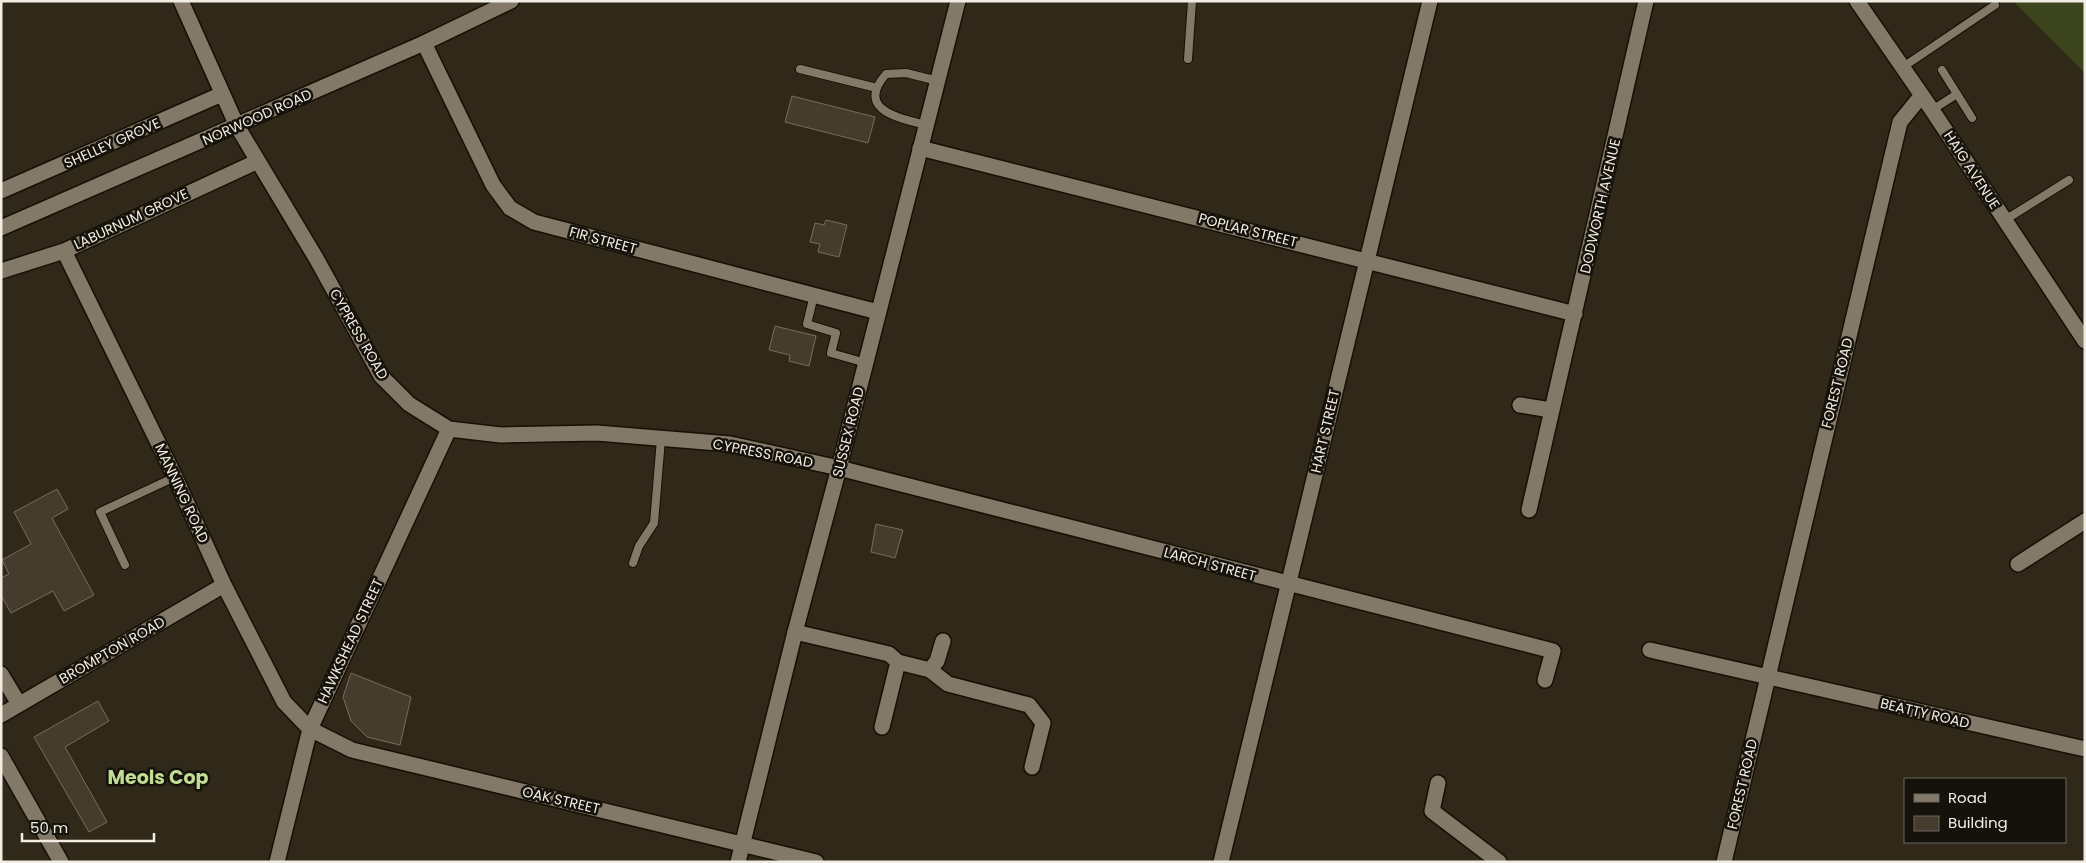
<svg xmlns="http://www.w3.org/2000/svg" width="2086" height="863" font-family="Poppins,sans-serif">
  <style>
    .green { fill: #3c441e }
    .building { fill: #453c2d; stroke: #776d5d }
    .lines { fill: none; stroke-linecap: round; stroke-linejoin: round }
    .service-casing { stroke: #181004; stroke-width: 10 }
    .minor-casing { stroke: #181004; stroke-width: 18 }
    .tertiary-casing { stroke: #181004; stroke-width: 18 }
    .secondary-casing { stroke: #181004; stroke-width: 18 }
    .service { stroke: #837968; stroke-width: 8 }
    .minor { stroke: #837968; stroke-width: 15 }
    .tertiary { stroke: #837968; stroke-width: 15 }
    .secondary { stroke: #837968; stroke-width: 15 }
    .labels { text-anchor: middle; stroke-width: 5; stroke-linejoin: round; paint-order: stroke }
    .street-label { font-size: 14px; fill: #f2ede3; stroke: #15110b }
    .district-label { font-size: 19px; font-weight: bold; fill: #c1dc93; stroke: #15110b }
  </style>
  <rect width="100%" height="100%" fill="#302819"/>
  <path class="green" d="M2013,1H2085V73Z"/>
  <path class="building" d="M792,96L875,117L868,143L785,122Z
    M826,220L847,225L839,257L818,252L820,244L810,242L815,223L824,225Z
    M775,326L816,336L809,366L789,361L790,355L769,350Z
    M57,489L68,509L52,518L94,595L64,611L53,591L11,613L1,595V578L9,574L2,560L31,544L14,512Z
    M876,524L903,530L895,558L871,552Z
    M351,673L411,697L400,745L367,737L351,721L343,697Z
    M98,701L109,721L65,747L107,822L89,832L34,737Z"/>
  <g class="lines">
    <defs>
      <path id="service" d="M1188,59L1192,1
        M1903,67L1995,5
        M800,69L877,88
        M1942,70L1957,94
        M1932,110L1957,94L1972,118
        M926,125C899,118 855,110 886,74L906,73L938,81
        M2005,220L2069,180
        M814,295L807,324L836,333L831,353L866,363
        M633,563L639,546L654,523L661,439
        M125,565L100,512L175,477"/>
      <path id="minor" d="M181,1L237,126L316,258L381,376L409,404L449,429L501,435L597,433L730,444L839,468L1553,651L1545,680
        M424,43L493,185L510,208L534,222L878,312
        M920,148L1575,314
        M1,191L222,94
        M64,251L175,477L224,585L284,702L310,729L352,750L816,862
        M1,271L64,251L258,161
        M1520,405L1551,410
        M1529,510L1646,1
        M2018,564L2085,521
        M795,632L889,654L898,662L930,670L948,684L1029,705L1043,723L1032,767
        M1650,650L2085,749
        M930,670L937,661L943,641
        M1,674L19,704
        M1,715L224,585
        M882,727L898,662
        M1438,783L1432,811L1499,862
        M277,862L310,729L449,429
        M1221,862L1430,1"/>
      <path id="tertiary" d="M1857,1L1932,110L2085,341
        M1,756L61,862
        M738,862L795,632L839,468L958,1
        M1724,862L1900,122L1922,95"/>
      <path id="secondary" d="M1,228L424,43L511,1"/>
    </defs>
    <use href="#service" class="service-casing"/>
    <use href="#minor" class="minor-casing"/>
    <use href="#tertiary" class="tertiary-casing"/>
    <use href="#secondary" class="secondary-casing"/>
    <use href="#service" class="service"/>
    <use href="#minor" class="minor"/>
    <use href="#tertiary" class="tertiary"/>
    <use href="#secondary" class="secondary"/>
  </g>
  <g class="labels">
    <g class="street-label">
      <text transform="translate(257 117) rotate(-24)" y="5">NORWOOD ROAD</text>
      <text transform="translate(112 143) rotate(-24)" y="5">SHELLEY GROVE</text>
      <text transform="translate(1972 170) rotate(57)" y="5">HAIG AVENUE</text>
      <text transform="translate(1600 206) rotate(-77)" y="5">DODWORTH AVENUE</text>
      <text transform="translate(131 219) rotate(-25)" y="5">LABURNUM GROVE</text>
      <text transform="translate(1248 230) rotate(14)" y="5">POPLAR STREET</text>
      <text transform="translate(603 240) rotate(15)" y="5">FIR STREET</text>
      <text transform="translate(359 334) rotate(60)" y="5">CYPRESS ROAD</text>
      <text transform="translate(1837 383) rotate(-76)" y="5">FOREST ROAD</text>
      <text transform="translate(1325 431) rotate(-77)" y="5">HART STREET</text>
      <text transform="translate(848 432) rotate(-76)" y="5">SUSSEX ROAD</text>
      <text transform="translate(763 453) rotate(11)" y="5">CYPRESS ROAD</text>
      <text transform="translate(182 493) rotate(65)" y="5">MANNING ROAD</text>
      <text transform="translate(1210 564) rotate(15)" y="5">LARCH STREET</text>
      <text transform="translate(350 641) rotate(-65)" y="5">HAWKSHEAD STREET</text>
      <text transform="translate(112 650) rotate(-30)" y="5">BROMPTON ROAD</text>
      <text transform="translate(1925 713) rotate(13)" y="5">BEATTY ROAD</text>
      <text transform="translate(1742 784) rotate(-77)" y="5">FOREST ROAD</text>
      <text transform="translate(561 800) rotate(13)" y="5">OAK STREET</text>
    </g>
    <g class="district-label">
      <text x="158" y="784">Meols Cop</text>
    </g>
  </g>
  <rect width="2086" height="863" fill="none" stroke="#f2ede3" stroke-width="5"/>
  <rect x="1904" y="778" width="162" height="65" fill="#15110b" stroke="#6d6961"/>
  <rect x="1914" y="794" width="25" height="8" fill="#837968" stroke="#6d6961"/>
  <text x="1948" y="803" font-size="15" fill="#f2ede3">Road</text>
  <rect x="1914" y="816" width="25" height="15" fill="#453c2d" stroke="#6d6961"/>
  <text x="1948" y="828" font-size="15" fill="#f2ede3">Building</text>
  <path d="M22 833v8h132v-8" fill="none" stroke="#f2ede3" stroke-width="2.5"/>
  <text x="30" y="833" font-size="15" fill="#f2ede3" stroke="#15110b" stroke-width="4" paint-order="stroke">50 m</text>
</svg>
